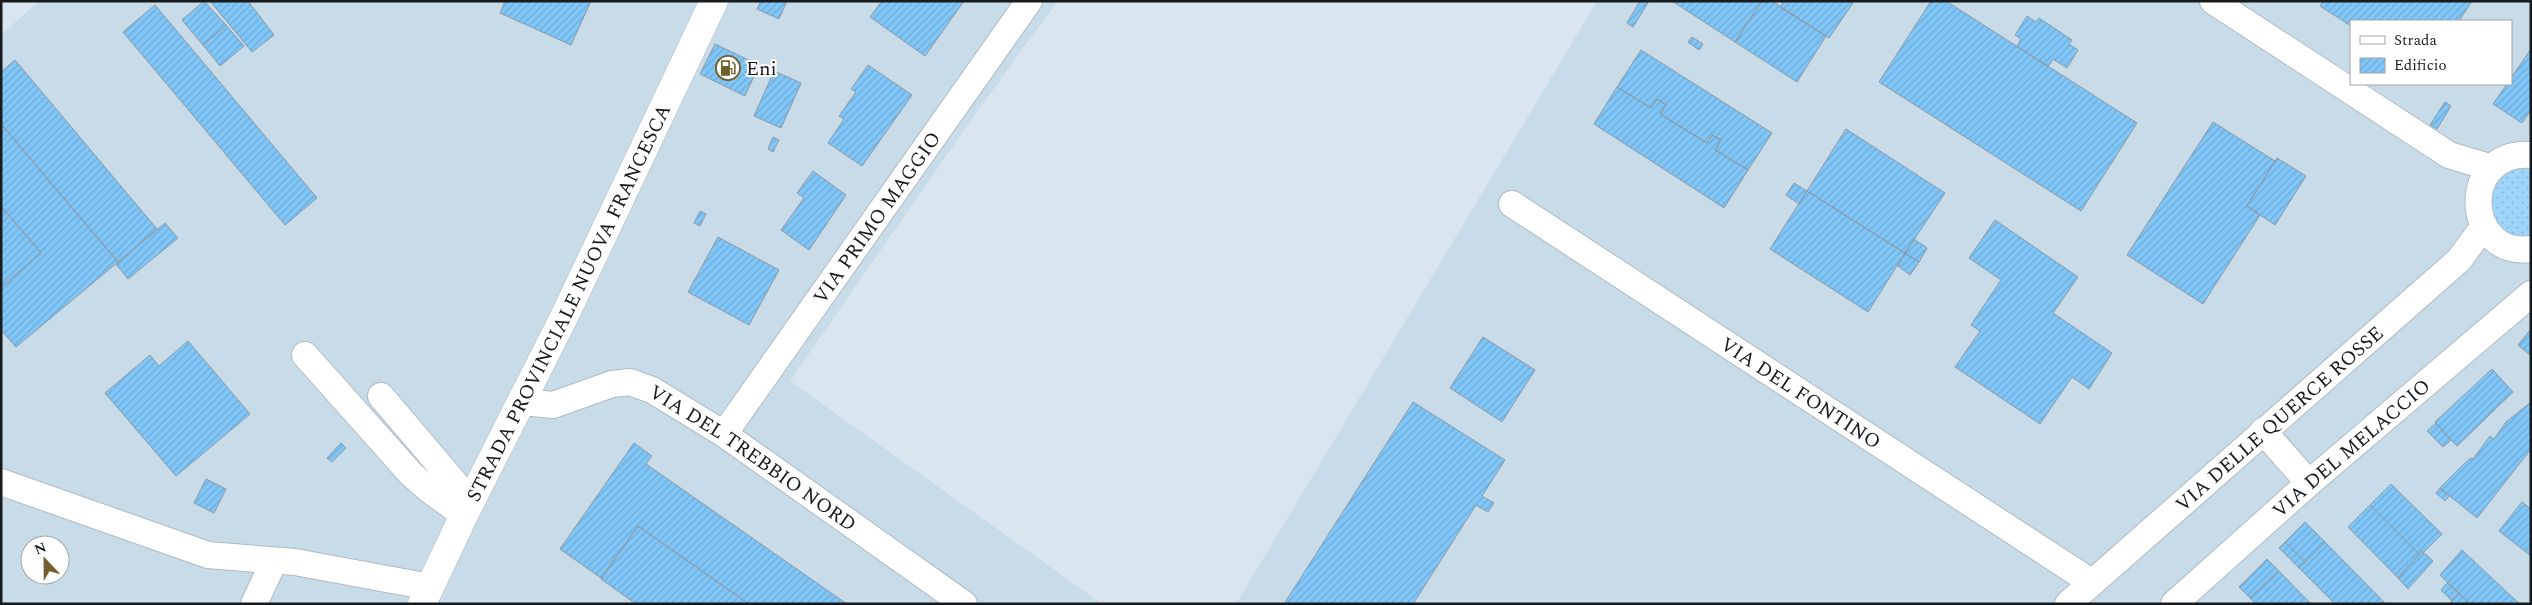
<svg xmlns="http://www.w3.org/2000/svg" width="2532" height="605" font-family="Spectral,serif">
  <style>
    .built { fill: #c8dbe9; fill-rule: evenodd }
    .grass { fill: url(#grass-dots) }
    .building { fill: url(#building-hatch); stroke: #8e99a2 }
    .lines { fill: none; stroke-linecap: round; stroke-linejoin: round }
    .minor-casing { stroke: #afbbc4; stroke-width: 28 }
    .major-casing { stroke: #afbbc4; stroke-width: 29 }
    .minor { stroke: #fff; stroke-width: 26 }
    .major { stroke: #fff; stroke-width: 28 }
    .labels { text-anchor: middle; stroke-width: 4; stroke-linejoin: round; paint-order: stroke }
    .poi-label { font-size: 20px; fill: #171b1e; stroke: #fff; text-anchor: start }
    .street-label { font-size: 20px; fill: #171b1e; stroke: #fff }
  </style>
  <defs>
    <pattern id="grass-dots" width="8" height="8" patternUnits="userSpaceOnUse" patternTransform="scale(1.25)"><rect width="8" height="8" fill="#a0d5fa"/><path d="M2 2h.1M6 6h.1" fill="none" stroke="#89b6d6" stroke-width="1.8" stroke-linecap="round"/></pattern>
    <pattern id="building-hatch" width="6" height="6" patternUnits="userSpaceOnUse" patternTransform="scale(1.25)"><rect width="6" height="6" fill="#80c6f8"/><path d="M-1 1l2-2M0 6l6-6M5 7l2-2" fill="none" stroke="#6eaad4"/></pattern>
  </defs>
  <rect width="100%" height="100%" fill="#dae6ef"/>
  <path class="built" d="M39,1H1058L976,113L790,381L1102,604H1V35ZM30,545H60V575H30Z
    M1597,1H2531V604H1236ZM2351,21H2511V84H2351Z"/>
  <path class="grass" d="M2531,165V240L2509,237L2486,208L2500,174Z"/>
  <path class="building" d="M204,1L226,25L203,45L182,20Z
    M210,1H248L274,35L252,52Z
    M505,1H591L571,45L500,13Z
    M761,1H787L779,19L757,9Z
    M882,1H964L925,56L870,17Z
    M1640,1H1649L1633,27L1627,23Z
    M1672,1H1762L1735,42Z
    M1762,1H1772L1826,36L1797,82L1735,42Z
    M1784,1H1851L1853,3L1829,38L1780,7Z
    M1931,1H1946L2137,123L2081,211L1879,82Z
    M2323,1H2472L2459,21H2351V26L2320,6Z
    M155,5L317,198L285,225L123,32Z
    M2027,16L2036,22L2039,18L2072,40L2069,44L2078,50L2067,68L2053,59L2048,67L2017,46L2021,39L2015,35Z
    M226,25L244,46L220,66L203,45Z
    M1692,37L1703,44L1699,50L1688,42Z
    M715,44L759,65L745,96L700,74Z
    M2531,49V110L2522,123L2493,104L2507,84H2511V78Z
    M1641,50L1772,133L1748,170L1715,150L1721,140L1712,135L1707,143L1660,114L1666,105L1657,99L1651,108L1617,87Z
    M15,60L157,229L118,262L1,124V72Z
    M868,65L912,95L862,166L828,143L844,119L839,116L856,92L851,89Z
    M774,71L801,83L781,128L754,116Z
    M1617,87L1651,108L1657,99L1666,105L1660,114L1707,143L1712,135L1721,140L1715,150L1748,170L1724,208L1594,124Z
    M2445,102L2451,106L2437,129L2430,125Z
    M2213,122L2275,161L2247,206L2260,215L2203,304L2127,255Z
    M1,124L118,262L16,347L1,330V287L41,253L1,206Z
    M1846,129L1945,193L1905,253L1807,191Z
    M773,137L779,140L773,152L768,149Z
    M2277,158L2306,176L2275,225L2247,206Z
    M813,171L846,195L809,250L781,230L804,198L797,193Z
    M1794,183L1807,191L1799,204L1786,195Z
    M1807,191L1905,253L1868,312L1770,249Z
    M1,206L41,253L1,287Z
    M700,211L706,214L700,226L694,223Z
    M1995,220L2078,277L2053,313L2112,353L2089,389L2072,377L2040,424L1955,367L1980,331L1971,325L2001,280L1969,258Z
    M165,223L178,238L128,279L116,264Z
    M718,237L779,270L749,325L688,292Z
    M1914,239L1927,248L1919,262L1905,253Z
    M1905,253L1919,262L1910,275L1898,266Z
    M2531,329V354L2530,355L2518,345Z
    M1483,337L1535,370L1502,422L1450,388Z
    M188,341L250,414L176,476L105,393L150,355L159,366Z
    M2492,369L2513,392L2457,446L2435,422Z
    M1413,402L1505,460L1482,496L1494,503L1488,512L1476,505L1413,604H1284Z
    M2531,402V449L2477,518L2440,488L2466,462L2471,458L2473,459L2490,436L2494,439L2506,422Z
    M2436,423L2451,440L2443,447L2427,431Z
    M341,443L346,448L332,462L327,458Z
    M634,443L652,456L646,464L847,604H749L638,526L601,578L560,549Z
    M206,479L226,489L214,513L194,503Z
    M2391,484L2442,534L2423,553L2422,551L2419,554L2370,505Z
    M2440,488L2449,496L2445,501L2436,493Z
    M2522,502L2531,509V556L2499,531Z
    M2370,505L2419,554L2398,578L2348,527Z
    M2305,522L2325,542L2305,562L2285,542Z
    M638,526L749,604H636L601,579Z
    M2285,542L2305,562L2299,568L2279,548Z
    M2325,542L2380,598L2386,604H2335L2299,568Z
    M2462,550L2510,595L2520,604H2470L2440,575Z
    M2422,551L2433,561L2408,589L2398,578Z
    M2267,559L2279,571L2250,598L2239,587Z
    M2279,571L2311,604H2256L2250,598Z
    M2447,583L2459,593L2452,601L2441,590Z
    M2459,593L2470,604H2449Z"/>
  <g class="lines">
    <defs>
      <g id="minor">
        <path d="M2213,1L2449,155L2492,168"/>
        <path d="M2531,155C2458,150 2464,258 2531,249"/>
        <path id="s1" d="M1512,204L2091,582"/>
        <path d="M305,355L411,474L428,489L464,515"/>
        <path d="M381,396L471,502"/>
        <path id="s2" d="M523,402L553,405L612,384L630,382L652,390L724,434L964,604"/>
        <path d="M2263,431L2309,483"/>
        <path id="s3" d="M724,434L1029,1"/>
        <path d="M1,482L208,555L295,562L430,587"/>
        <path d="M254,604L274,561"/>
        <path id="s4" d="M2068,604L2459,260L2484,226"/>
        <path id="s5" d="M2174,604L2309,483L2531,294"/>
      </g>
      <g id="major">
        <path id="s6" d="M422,604L464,515L565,315L714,1"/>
      </g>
    </defs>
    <use href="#minor" class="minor-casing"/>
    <use href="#major" class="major-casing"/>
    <use href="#minor" class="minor"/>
    <use href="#major" class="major"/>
  </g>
  <defs>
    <symbol id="fuel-ring" viewBox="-11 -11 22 22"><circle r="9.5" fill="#fff" stroke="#715f2d" stroke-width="1.5"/><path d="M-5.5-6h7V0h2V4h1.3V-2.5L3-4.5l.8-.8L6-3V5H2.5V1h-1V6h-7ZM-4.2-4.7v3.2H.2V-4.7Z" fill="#715f2d"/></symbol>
  </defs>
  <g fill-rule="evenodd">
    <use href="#fuel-ring" x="714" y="54" width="28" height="28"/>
  </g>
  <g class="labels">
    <g class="poi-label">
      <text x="746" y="75">Eni</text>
    </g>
    <g class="street-label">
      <text dy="7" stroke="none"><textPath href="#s3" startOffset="265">VIA PRIMO MAGGIO</textPath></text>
      <text dy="7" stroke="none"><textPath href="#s6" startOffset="335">STRADA PROVINCIALE NUOVA FRANCESCA</textPath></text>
      <text dy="7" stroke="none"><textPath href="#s1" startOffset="345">VIA DEL FONTINO</textPath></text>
      <text dy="7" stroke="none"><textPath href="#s4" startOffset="281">VIA DELLE QUERCE ROSSE</textPath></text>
      <text dy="7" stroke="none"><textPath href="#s5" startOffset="236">VIA DEL MELACCIO</textPath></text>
      <text dy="7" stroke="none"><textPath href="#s2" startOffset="256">VIA DEL TREBBIO NORD</textPath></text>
    </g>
  </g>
  <rect width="2532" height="605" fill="none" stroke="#171b1e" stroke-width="5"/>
  <rect x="2350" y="20" width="162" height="65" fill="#ffffff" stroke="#a2a4a5"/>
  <rect x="2360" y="36" width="25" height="8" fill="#ffffff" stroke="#a2a4a5"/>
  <text x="2394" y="45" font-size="15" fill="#171b1e">Strada</text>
  <rect x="2360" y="58" width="25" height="15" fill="url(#building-hatch)" stroke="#a2a4a5"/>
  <text x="2394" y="70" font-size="15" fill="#171b1e">Edificio</text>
  <g transform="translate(45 560) rotate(338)"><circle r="24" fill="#ffffff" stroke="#a2a4a5"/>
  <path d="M0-4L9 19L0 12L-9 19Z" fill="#715f2d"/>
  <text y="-8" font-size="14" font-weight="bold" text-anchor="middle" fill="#171b1e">N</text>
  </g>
</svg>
